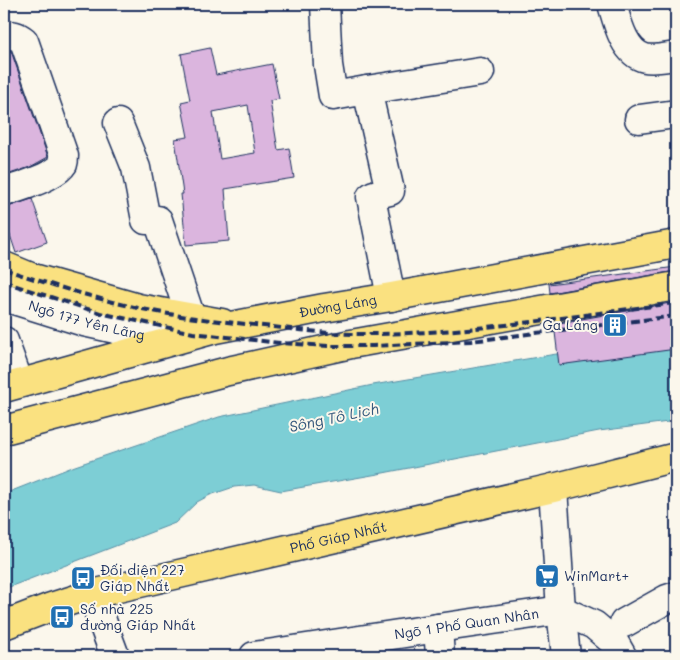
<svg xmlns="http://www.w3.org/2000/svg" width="680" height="660" font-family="Mali,sans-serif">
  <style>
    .water { fill: #7dced5; stroke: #568ea5 }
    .building { fill: #dbb5de; stroke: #1b2f5e; fill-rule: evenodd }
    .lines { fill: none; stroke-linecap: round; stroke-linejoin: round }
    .minor-casing { stroke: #1b2f5e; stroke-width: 31 }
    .major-casing { stroke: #1b2f5e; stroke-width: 31 }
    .minor { stroke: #fbf7ec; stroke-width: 28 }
    .major { stroke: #fae180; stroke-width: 28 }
    .rail { stroke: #1b2f5e; stroke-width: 4; stroke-dasharray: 8 4; stroke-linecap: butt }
    .labels { text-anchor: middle; stroke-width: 4; stroke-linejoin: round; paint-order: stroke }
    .street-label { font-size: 14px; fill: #1b2f5e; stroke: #fbf7ec }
    .poi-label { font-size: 14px; fill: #1b2f5e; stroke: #fbf7ec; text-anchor: start }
    .water-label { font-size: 15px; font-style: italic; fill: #34577c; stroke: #fbf7ec }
  </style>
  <rect width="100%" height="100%" fill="#fbf7ec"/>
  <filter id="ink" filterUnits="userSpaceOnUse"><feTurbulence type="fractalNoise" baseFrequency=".02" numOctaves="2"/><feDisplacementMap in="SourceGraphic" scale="10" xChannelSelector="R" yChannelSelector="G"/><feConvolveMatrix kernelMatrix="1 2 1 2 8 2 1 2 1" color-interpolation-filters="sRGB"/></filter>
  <g filter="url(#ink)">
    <path class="water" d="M676,336V421L599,431L378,474L281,491L254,485L234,487L210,495L197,502L175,523L4,589V494L75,466L219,417L373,385L550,355Z"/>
    <path class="building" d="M210,48L216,75L272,64L279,99L270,101L278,150L289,148L294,178L225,189L229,241L186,245L181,194H183L175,139L188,137L181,102L190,100L181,54ZM248,105L255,153L220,159L213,112Z
      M4,51H11L48,157L30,167L4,176Z
      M32,199L47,242L16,253L4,217V207H8Z
      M676,267V271L550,293L549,284Z
      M676,302V349L559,365L554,324Z"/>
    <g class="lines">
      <defs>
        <g id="minor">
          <path d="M325,4L328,65L333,96L367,90L390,191L374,195L371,197L391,297"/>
          <path d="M612,4C617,21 624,53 645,58C654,60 667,57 676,56"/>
          <path d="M4,35C13,35 17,35 24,41L64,156C64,160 64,161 63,164C56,176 18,188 4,192"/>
          <path d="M367,90L480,72"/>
          <path d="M639,119L676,114"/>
          <path d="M118,123L136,168L146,220H158L191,318"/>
          <path id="s1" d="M4,297L84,322L170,341"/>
          <path d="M4,341L19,383"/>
          <path d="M553,488L561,610L566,656"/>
          <path d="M92,594L115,656"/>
          <path d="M624,623L667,599L676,596"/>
          <path d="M438,628L440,656"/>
          <path id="s2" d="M254,656L438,628L561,610L594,625L614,642L622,656"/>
        </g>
        <g id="major">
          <path d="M4,266L33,278L138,308L222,323"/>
          <path id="s3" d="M4,388L215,329L324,308L391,297L676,244"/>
          <path d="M4,430L228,371L351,344L676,286"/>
          <path id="s4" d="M4,625L51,607L92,594L553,488L676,457"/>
        </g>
      </defs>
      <use href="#minor" class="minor-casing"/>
      <use href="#major" class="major-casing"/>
      <use href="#minor" class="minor"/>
      <use href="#major" class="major"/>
      <path class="rail" d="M4,269C48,284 93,298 138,308C183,318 228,322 273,327C301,330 328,334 356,334C463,335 570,316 676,303
        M4,282L100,313L193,333L280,343L329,346H373L471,341L676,316"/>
    </g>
  </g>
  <defs>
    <symbol id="building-square" viewBox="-11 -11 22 22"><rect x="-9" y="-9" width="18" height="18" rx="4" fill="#1f6fb2" stroke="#fbf7ec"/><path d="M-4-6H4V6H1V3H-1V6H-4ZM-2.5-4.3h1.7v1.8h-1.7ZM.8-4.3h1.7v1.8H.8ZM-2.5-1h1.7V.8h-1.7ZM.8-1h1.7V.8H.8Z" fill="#fff"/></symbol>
    <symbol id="supermarket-square" viewBox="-11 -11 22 22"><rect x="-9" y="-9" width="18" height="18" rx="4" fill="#1f6fb2" stroke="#fbf7ec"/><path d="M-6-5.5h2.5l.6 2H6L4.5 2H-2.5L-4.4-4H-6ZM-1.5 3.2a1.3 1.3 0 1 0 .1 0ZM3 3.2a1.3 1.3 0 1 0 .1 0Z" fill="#fff"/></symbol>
    <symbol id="bus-square" viewBox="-11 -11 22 22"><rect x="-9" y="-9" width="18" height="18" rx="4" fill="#1f6fb2" stroke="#fbf7ec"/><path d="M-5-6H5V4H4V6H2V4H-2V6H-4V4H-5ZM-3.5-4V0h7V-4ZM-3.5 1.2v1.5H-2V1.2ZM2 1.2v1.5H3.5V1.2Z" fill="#fff"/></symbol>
  </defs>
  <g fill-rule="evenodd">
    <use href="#building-square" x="601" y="311" width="28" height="28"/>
    <use href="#supermarket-square" x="533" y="562" width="28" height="28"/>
    <use href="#bus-square" x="69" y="564" width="28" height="28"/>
    <use href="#bus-square" x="48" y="603" width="28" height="28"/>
  </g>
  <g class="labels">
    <g class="street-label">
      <text dy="5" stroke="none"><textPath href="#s3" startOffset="344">Đường Láng</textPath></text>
      <text dy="5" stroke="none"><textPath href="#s1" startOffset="86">Ngõ 177 Yên Lãng</textPath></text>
      <text dy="5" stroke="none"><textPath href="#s4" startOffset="346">Phố Giáp Nhất</textPath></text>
      <text dy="5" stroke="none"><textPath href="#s2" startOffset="215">Ngõ 1 Phố Quan Nhân</textPath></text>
    </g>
    <g class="poi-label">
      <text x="598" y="330" text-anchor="end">Ga Láng</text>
      <text x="100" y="575">Đối diện 227<tspan x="100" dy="16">Giáp Nhất</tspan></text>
      <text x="564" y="581">WinMart+</text>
      <text x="80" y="614">Số nhà 225<tspan x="80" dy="16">đường Giáp Nhất</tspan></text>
    </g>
    <g class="water-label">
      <text transform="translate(334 418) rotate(-12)" y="5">Sông Tô Lịch</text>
    </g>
  </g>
  <rect width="680" height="660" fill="none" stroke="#fbf7ec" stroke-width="20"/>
  <rect x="10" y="10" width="660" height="640" fill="none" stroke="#1b2f5e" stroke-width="2" filter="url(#ink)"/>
</svg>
